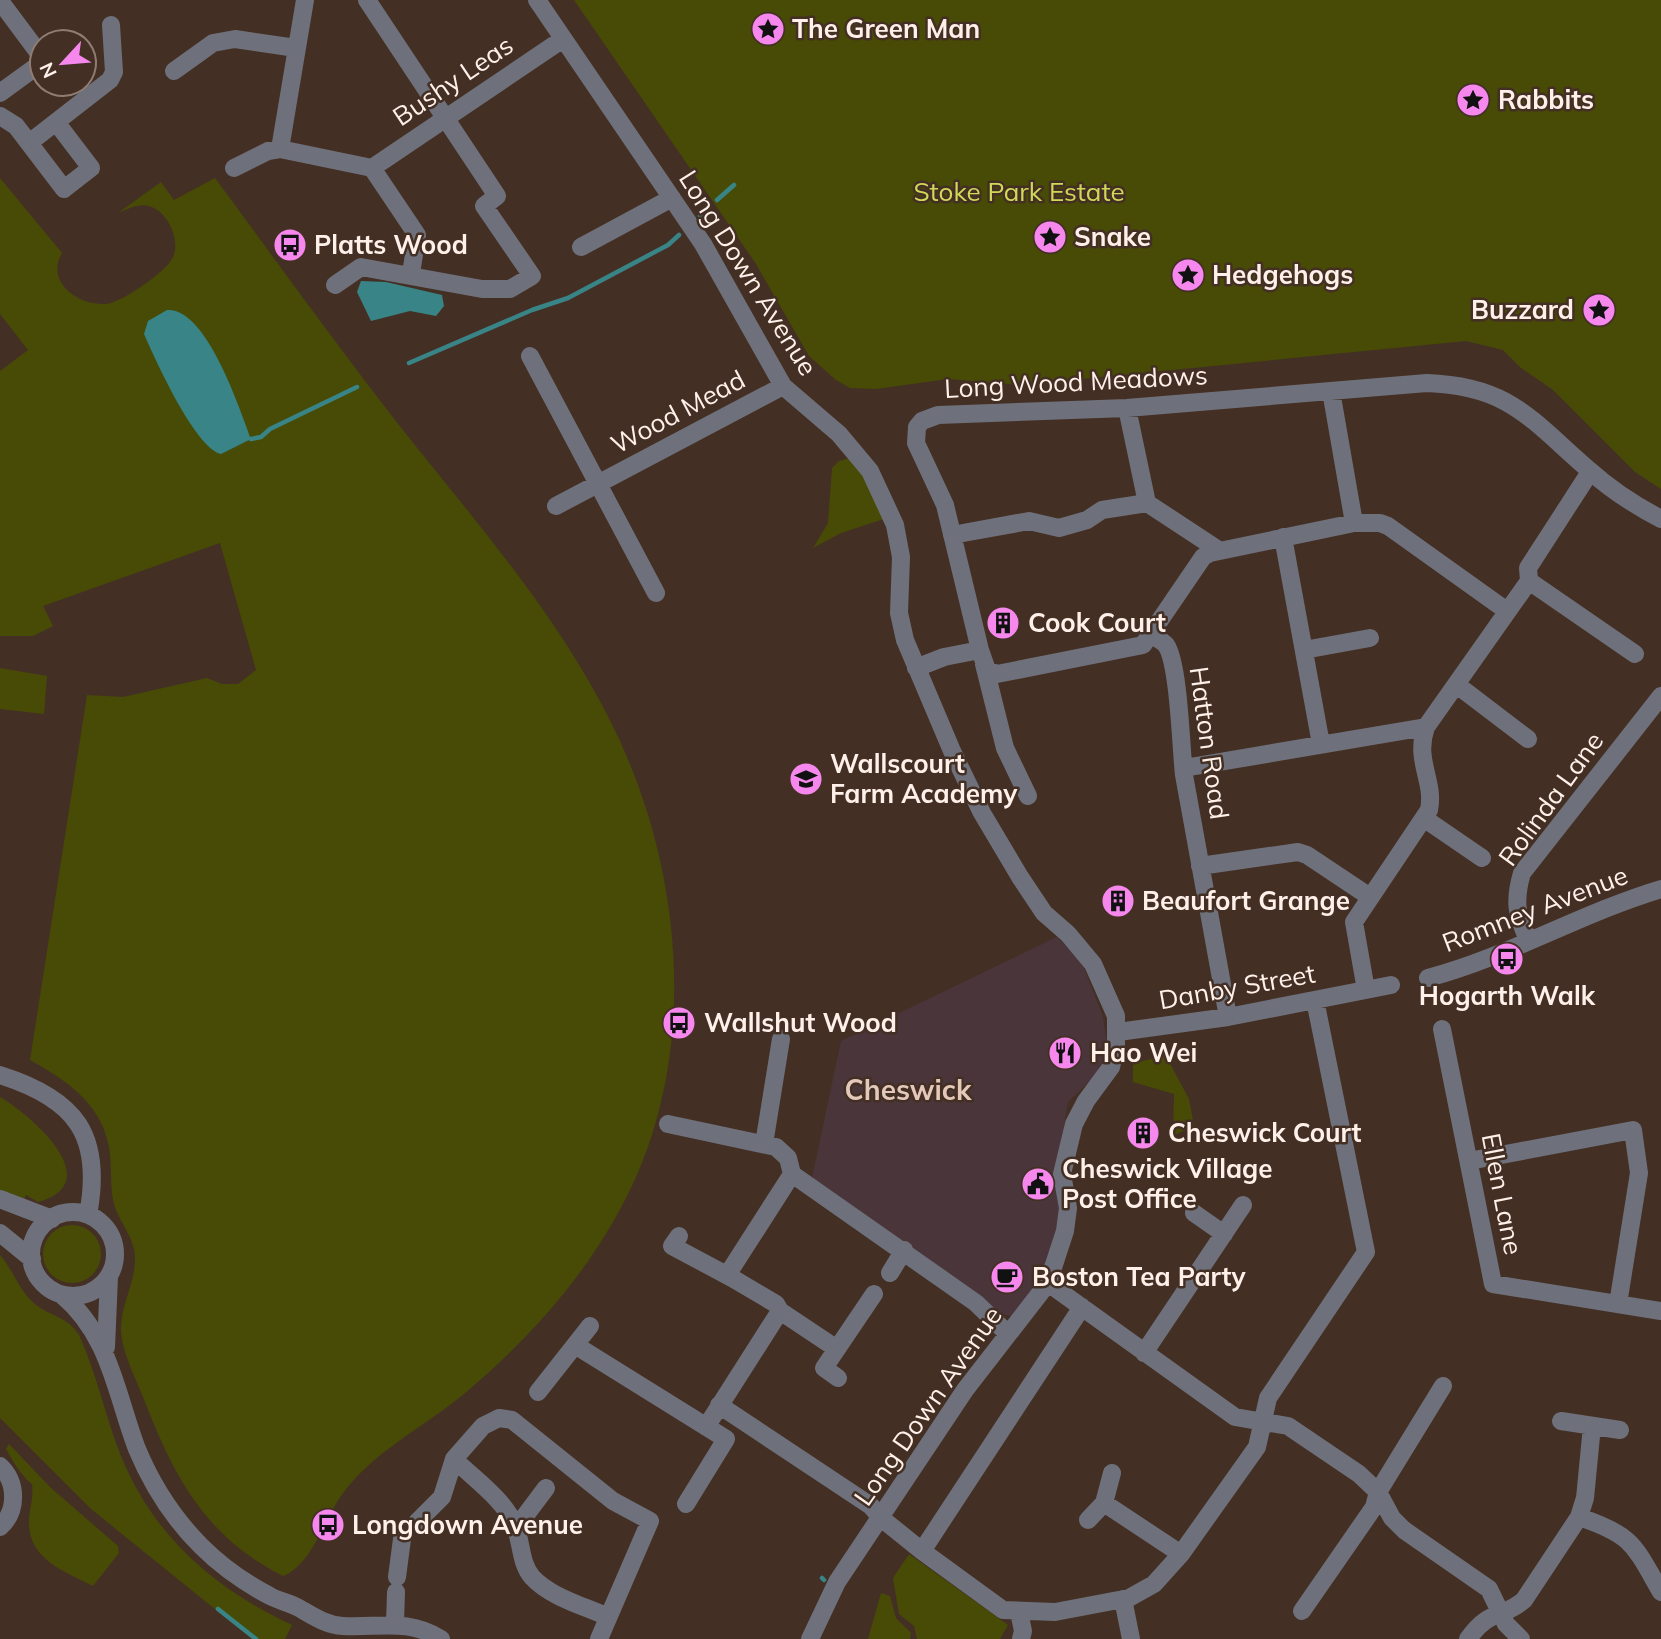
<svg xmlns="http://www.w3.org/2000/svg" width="1661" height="1639" font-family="Mulish,sans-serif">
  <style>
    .commercial { fill: #4a363a }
    .green { fill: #474b06 }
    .water { fill: #398486 }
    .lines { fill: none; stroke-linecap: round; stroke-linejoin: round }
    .stream { stroke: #398486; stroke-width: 4.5 }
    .minor { stroke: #6e717b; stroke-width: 18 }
    .labels { text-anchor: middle; stroke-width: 5; stroke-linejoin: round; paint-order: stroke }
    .poi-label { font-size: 26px; font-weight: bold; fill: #fff1ea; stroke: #442f24; text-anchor: start }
    .street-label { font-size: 26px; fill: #fff1ea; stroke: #442f24 }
    .park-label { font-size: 26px; fill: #d0d957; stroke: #442f24 }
    .neighbourhood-label { font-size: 28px; font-weight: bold; fill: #e4c9bb; stroke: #442f24 }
  </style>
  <rect width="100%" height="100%" fill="#442f24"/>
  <path class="commercial" d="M1057,937L1082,963L1103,1017L1108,1051L1094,1077L1068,1102L1055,1179L1063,1222L1053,1262L1020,1314L1011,1316L1000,1314L811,1183L841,1041Z"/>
  <path class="green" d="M574,0H1661V489L1635,472L1553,390L1521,368L1503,350L1466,341L1020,385L948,379L876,389L850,388L836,380L809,356L756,264Z
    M0,178L62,253C45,282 78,306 106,304C121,303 165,272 172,259C182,242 168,211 149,206C139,203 127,209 118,213L161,182L174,200L215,178C277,262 338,347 402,429C481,528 567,626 620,741C688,890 699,1077 613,1222C574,1289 523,1344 464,1394C424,1427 372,1452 341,1496C324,1520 311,1566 283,1576C205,1537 173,1475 143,1397C135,1377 123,1354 121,1332C120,1306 135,1284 135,1259C135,1236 117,1221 113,1200C110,1183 112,1165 109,1147C101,1103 66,1080 30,1060L87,695L123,697L207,678L222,684H238L256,670L220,543L43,606L53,626L33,636H0V371L28,350L0,314Z
    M853,457L887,518L841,533L813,548L828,523L832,468L839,461Z
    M0,668L47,676L44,714L0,709Z
    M1166,1056L1189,1099L1194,1126L1173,1136L1174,1094L1133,1082V1063Z
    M0,1097C31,1115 109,1182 38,1202L26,1195L22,1203L0,1191Z
    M43 1254a29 29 0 1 1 58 0a29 29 0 1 1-58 0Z
    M0,1255C14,1271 19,1291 35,1304C51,1317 67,1316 79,1335C97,1374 105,1416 121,1456C154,1537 215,1589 292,1625L285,1639H252L91,1509L0,1418Z
    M9,1444L51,1488L118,1546L119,1553L93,1586C66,1572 29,1560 29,1523C29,1509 34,1497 32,1484C21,1476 13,1461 6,1449Z
    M909,1554L1008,1625L1000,1639H917L914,1626L899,1614L893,1578Z
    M881,1593L890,1596L896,1618L911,1633L910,1639H868Z"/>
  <path class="water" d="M361,281L386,282L442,295L444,306L436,316L410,311L371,321L357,292Z
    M167,310C206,307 239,407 251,439L221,454C195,448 155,359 144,334L148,321Z"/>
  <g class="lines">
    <path class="stream" d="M717,200L734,185
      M700,216L702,214
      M409,363L532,310L568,298L668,245L679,235
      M251,439L261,437L270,429L357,387
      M822,1578L824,1580
      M218,1609L256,1639"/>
    <path class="minor" d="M537,0L703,244L783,386L839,434L870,471L895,525L901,557L899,613L905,640L952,751L982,813L1020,877L1044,913L1068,934L1093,964L1116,1016V1047L1111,1067L1086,1101L1074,1124L1062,1174L1068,1208L1065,1231L1048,1283L965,1390L837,1582L810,1639
      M174,71L213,43L235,39L296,48
      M0,93L37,66L41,56L0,1
      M0,116L16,126L64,189L91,168L56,122
      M29,143L110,80L114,72L111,25
      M280,149L305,0
      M234,168L268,151L280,149L372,168L417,235L411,274
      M372,168L563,39
      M581,247L672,198
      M335,285L361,267L482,289H510L532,276L484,206L497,196L367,0
      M530,356L656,593
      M1331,391L1354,523
      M1127,408L1147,503L1217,549
      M556,506L783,386
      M952,535L1029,521L1059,528L1087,520L1102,510L1147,503
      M1283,537L1321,744
      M1529,581L1635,654
      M1529,581L1528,568L1590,472
      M1152,635C1156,638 1163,641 1166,645C1179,663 1181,750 1184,775L1228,1017
      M980,650L987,670L997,674L1143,645L1203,557L1210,553L1354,523H1380L1388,526L1507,611
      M1304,650L1370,638
      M984,664L1005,748L1028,796
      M916,668L944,657L980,650L945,505L916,443L917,427L922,421L938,415L1127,408L1427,383C1510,386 1531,420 1589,470C1610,489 1636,506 1661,519
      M1457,685L1528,739
      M1184,768L1426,727
      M1425,819L1482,858
      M1200,866L1298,852L1307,855L1370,897
      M1529,941C1516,916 1514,900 1522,873L1661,696
      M1428,978C1508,957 1581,913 1661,889
      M1366,990L1354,922L1429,810C1435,780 1414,761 1426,727L1529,581
      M1442,1029L1493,1284L1661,1311
      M1118,1032L1228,1017L1391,985
      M0,1075C76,1099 103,1135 88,1215
      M668,1124L776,1147L788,1158L792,1174L976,1303L1007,1333
      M764,1144L781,1039
      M1469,1161L1633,1130L1639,1173L1618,1304
      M0,1199L52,1219
      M31 1254a42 42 0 1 1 84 0a42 42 0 1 1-84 0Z
      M1194,1213L1224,1234
      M0,1233L32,1259
      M679,1236L672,1246L732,1278
      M890,1273L904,1250
      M1048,1283L1235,1417L1288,1426L1359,1474L1378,1492L1392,1518L1404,1530L1489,1589L1506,1624L1521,1639
      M62,1295C110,1335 116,1394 137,1449C152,1485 174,1519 201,1546C221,1566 245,1583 270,1596C279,1601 290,1603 299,1608C313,1616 326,1625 343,1626C379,1628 408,1618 441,1639
      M780,1311L837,1349
      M575,1345L726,1439L686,1504
      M106,1347L109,1277
      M1144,1353L1243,1205
      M838,1378L824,1368L874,1294
      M538,1392L590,1326
      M719,1405L871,1506L881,1518L922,1551L1003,1610L1055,1612L1129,1598L1154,1584L1181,1554L1257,1447L1268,1398L1366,1252L1315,1000
      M1561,1421L1620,1430
      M706,1427L780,1311L776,1304L732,1278L731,1269L792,1174
      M454,1459C474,1479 505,1500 515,1526C522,1543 520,1563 532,1577C550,1597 584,1606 608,1617
      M0,1466C17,1482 18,1511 0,1527
      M1104,1503L1181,1554
      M1579,1517C1633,1535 1634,1545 1661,1592
      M1088,1520L1104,1503L1112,1473
      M417,1522L442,1497L454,1459L483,1426L499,1418L512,1420L613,1501L650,1521L599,1639
      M516,1528L546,1488
      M922,1551L1082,1307
      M397,1577L402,1539
      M1123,1599L1131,1639
      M1302,1611L1374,1507L1378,1492L1443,1386
      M1019,1612L1023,1631L1021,1639
      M395,1623L396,1592
      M1468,1639C1490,1608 1502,1619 1524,1600L1579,1517L1585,1498L1592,1426"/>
  </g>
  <defs>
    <symbol id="sight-disc" viewBox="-11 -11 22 22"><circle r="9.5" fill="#f688ed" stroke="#442f24"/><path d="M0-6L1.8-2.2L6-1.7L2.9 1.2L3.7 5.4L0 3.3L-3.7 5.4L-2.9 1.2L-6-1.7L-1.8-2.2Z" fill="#111"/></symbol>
    <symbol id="bus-disc" viewBox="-11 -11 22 22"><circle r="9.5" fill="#f688ed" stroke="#442f24"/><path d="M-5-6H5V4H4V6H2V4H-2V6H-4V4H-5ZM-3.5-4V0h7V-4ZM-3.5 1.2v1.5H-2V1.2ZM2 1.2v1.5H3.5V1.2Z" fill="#111"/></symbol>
    <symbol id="building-disc" viewBox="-11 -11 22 22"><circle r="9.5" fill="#f688ed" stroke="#442f24"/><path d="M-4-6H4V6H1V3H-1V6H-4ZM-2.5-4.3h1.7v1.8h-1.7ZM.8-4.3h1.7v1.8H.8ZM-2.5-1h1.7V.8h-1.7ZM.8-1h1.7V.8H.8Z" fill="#111"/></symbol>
    <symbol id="school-disc" viewBox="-11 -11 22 22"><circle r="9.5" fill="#f688ed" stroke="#442f24"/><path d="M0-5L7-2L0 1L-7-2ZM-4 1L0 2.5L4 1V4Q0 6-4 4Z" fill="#111"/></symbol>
    <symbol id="restaurant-disc" viewBox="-11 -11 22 22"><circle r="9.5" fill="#f688ed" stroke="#442f24"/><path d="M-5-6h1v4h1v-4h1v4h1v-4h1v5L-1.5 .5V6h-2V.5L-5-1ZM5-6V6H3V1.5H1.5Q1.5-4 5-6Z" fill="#111"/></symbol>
    <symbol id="civic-disc" viewBox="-11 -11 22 22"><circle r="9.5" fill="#f688ed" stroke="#442f24"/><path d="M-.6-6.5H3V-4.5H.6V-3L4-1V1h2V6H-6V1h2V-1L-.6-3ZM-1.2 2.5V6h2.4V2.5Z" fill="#111"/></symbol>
    <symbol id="cafe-disc" viewBox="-11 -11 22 22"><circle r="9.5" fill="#f688ed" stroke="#442f24"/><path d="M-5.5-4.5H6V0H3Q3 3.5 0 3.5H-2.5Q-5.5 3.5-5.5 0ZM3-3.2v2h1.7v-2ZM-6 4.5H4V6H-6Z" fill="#111"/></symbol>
  </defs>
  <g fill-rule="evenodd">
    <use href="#sight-disc" x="749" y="10" width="38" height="38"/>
    <use href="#sight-disc" x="1454" y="81" width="38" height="38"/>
    <use href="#sight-disc" x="1031" y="218" width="38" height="38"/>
    <use href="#bus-disc" x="271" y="226" width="38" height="38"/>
    <use href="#sight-disc" x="1169" y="256" width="38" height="38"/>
    <use href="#sight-disc" x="1580" y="291" width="38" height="38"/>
    <use href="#building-disc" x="984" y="604" width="38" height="38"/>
    <use href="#school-disc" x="787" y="760" width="38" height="38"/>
    <use href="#building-disc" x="1099" y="882" width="38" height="38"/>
    <use href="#bus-disc" x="1488" y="940" width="38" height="38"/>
    <use href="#bus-disc" x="660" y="1004" width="38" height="38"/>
    <use href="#restaurant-disc" x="1046" y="1034" width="38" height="38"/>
    <use href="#building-disc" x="1124" y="1114" width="38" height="38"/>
    <use href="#civic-disc" x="1019" y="1165" width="38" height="38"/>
    <use href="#cafe-disc" x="988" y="1258" width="38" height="38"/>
    <use href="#bus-disc" x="309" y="1506" width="38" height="38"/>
  </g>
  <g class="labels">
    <g class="poi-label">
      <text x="792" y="38">The Green Man</text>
      <text x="1498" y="109">Rabbits</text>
      <text x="1074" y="246">Snake</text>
      <text x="314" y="254">Platts Wood</text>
      <text x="1212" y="284">Hedgehogs</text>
      <text x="1574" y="319" text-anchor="end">Buzzard</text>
      <text x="1028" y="632">Cook Court</text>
      <text x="830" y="773">Wallscourt<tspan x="830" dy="30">Farm Academy</tspan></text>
      <text x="1142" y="910">Beaufort Grange</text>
      <text x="1507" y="1005" text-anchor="middle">Hogarth Walk</text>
      <text x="704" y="1032">Wallshut Wood</text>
      <text x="1090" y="1062">Hao Wei</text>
      <text x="1168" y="1142">Cheswick Court</text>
      <text x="1062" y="1178">Cheswick Village<tspan x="1062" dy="30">Post Office</tspan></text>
      <text x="1032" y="1286">Boston Tea Party</text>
      <text x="352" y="1534">Longdown Avenue</text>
    </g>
    <g class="street-label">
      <text transform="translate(453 81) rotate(-34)" y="9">Bushy Leas</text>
      <text transform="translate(748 273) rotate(58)" y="9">Long Down Avenue</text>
      <text transform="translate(1076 382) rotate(-3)" y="9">Long Wood Meadows</text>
      <text transform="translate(678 412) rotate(-28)" y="9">Wood Mead</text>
      <text transform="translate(1209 743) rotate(82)" y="9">Hatton Road</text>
      <text transform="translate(1551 799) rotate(-54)" y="9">Rolinda Lane</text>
      <text transform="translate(1535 909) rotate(-21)" y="9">Romney Avenue</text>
      <text transform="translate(1237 987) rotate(-10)" y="9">Danby Street</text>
      <text transform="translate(1502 1194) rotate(79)" y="9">Ellen Lane</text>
      <text transform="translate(928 1406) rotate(-55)" y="9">Long Down Avenue</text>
    </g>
    <g class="park-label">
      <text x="1019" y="201">Stoke Park Estate</text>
    </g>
    <g class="neighbourhood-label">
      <text x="908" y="1100">Cheswick</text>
    </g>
  </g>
  <g transform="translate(63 63) rotate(244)"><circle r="33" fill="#442f24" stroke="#8f7d73" stroke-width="2"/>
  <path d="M0-5L12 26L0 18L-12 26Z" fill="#f688ed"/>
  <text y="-10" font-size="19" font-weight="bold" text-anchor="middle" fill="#fff1ea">N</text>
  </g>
</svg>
